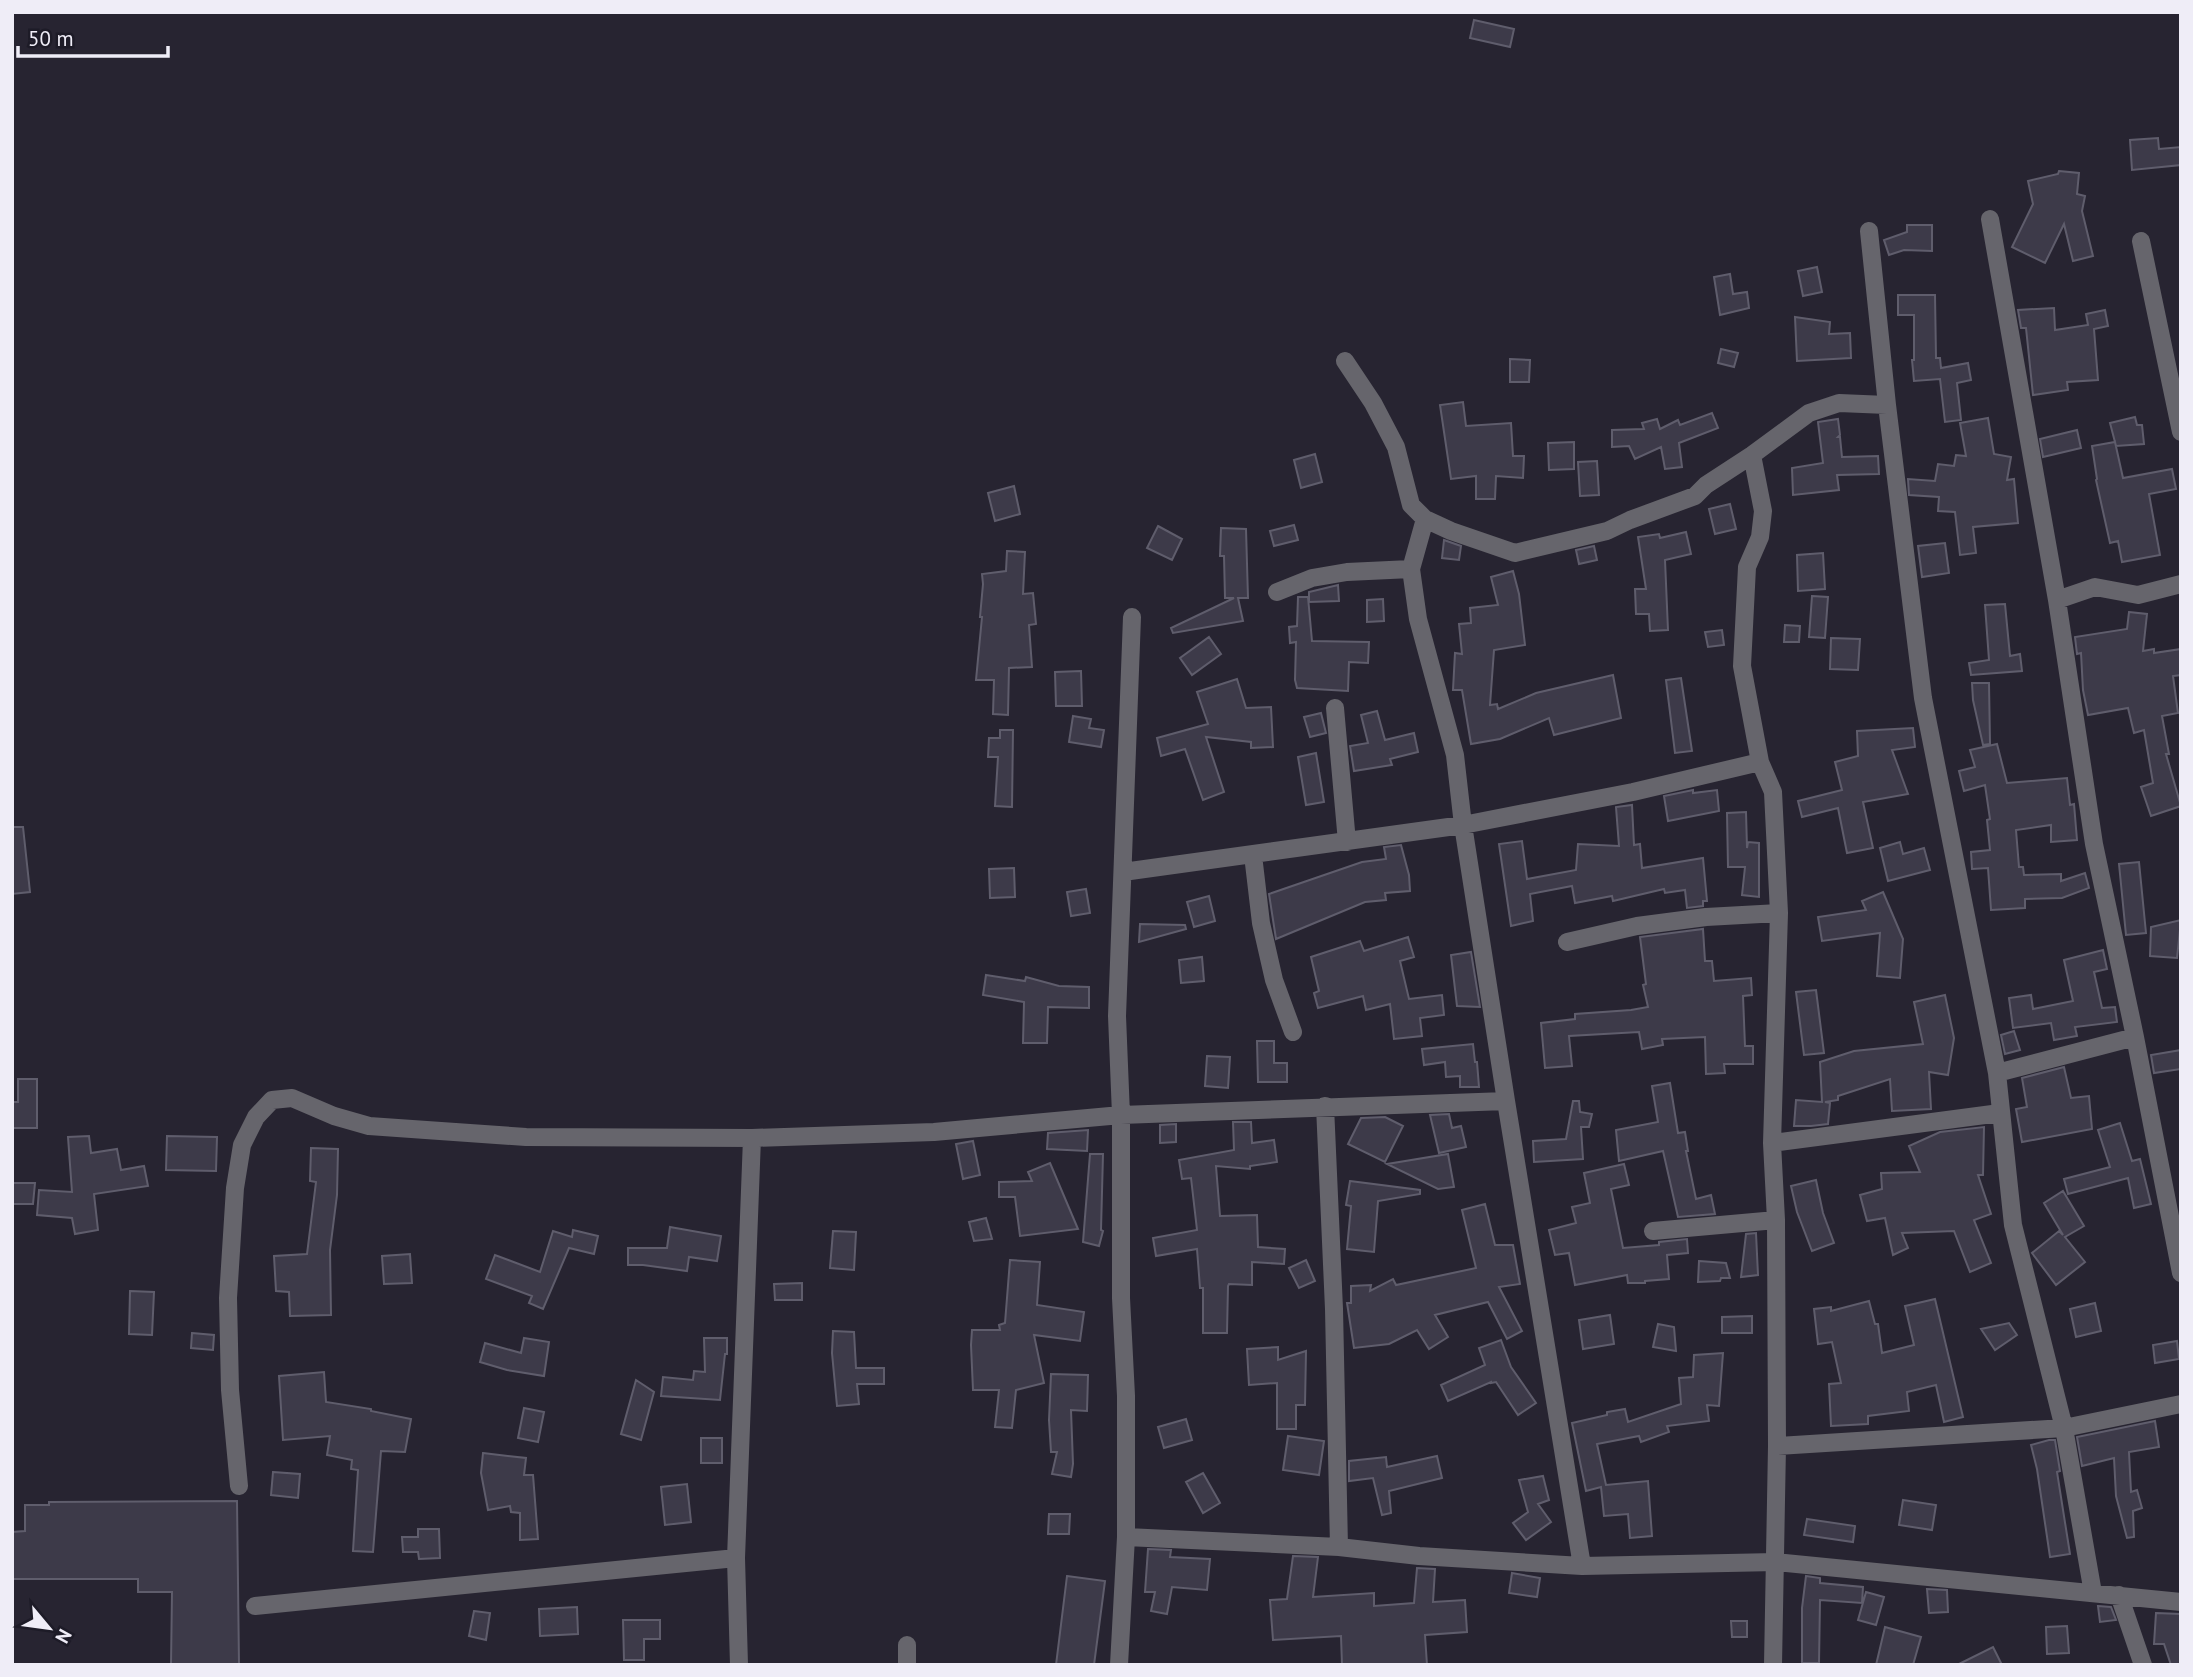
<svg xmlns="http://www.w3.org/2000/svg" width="2193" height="1677" font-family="'PT Sans',sans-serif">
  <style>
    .building { fill: #3d3a49; stroke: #5f5d6c; stroke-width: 2 }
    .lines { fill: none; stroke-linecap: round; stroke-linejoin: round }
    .minor { stroke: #66656c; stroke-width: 18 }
  </style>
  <rect width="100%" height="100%" fill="#272431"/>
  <path class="building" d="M1474,20L1514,29L1510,47L1470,38Z
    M2158,138L2159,149L2181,147V165L2132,170L2130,140Z
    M2059,171L2079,173L2077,194L2085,196L2082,211L2093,256L2073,261L2064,224L2045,263L2012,247L2033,204L2028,181L2058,174Z
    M1907,225H1932V251L1904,250L1889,255L1884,240L1907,232Z
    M1817,267L1822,292L1803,296L1798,271Z
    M1730,274L1733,294L1747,292L1749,308L1720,315L1714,277Z
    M1898,295H1935L1936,358H1940L1941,368L1968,363L1971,380L1957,383L1961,420L1945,422L1940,379L1914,381L1912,360H1914V315H1898Z
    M2054,308L2055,330L2088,325L2086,314L2105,310L2108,326L2094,329L2098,380L2067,382L2068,390L2033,395L2026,328H2021L2018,310Z
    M1795,317L1830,322L1829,334L1850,333L1851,358L1797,361Z
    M1721,349L1738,353L1734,367L1718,363Z
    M1510,359L1530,360L1529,382H1510Z
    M1463,402L1466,426L1511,423L1513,456H1524L1523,478L1496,476L1495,499H1476V476L1451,479L1440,405Z
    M1712,413L1718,428L1679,443L1682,467L1665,469L1661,447L1635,459L1629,446L1612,447V430L1644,429L1642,423L1657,419L1660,429L1678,420L1680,425Z
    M2135,417L2137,425H2142L2144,444L2116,446L2110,423Z
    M1988,418L1994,454L2011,457L2007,480L2014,479L2018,523L1973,527L1976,553L1960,555L1955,512L1938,511L1939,497L1909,495L1908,479L1935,481L1938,464L1954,466L1956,455L1966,456L1960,423Z
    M1838,419L1840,435L1838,437H1840L1842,457L1878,456L1879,474L1837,475L1839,490L1793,495L1792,468L1823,463L1818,422Z
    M2077,430L2081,448L2043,457L2040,439Z
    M1574,442V469L1549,470L1548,443Z
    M2115,442L2123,478L2172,469L2176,489L2149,494L2160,555L2122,562L2118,541L2110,543L2096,480L2097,479L2092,446Z
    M1315,454L1322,482L1301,488L1294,460Z
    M1597,461L1599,495L1580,496L1578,462Z
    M1014,486L1020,514L995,521L988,493Z
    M1730,504L1736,529L1715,534L1709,509Z
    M1294,525L1298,540L1274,546L1270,531Z
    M1158,526L1182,539L1172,560L1147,548Z
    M1221,528L1246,529L1248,598H1238L1243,621L1173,633L1171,628L1234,598H1225L1224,556H1220Z
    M1686,532L1691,554L1665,560L1668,630L1650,631L1649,614H1636L1635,589H1646L1638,537L1659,534L1660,538Z
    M1444,540L1461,546L1459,560L1442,558Z
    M1945,543L1949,573L1922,577L1918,546Z
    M1594,546L1597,560L1579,564L1576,550Z
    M1007,551L1025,552L1023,594L1033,593L1036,624L1029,625L1032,667L1009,668L1008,715L993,714L994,680H976L982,617H980L983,584L982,574L1006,571Z
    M1823,553L1825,589L1798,591L1797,555Z
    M1513,571L1519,594L1525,645L1494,650L1490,705L1497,704L1498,709L1536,693L1613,675L1621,718L1554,735L1549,718L1500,739L1471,744L1462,690H1453L1455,653L1462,654L1459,624L1471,623L1470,608L1498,605L1491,577Z
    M1338,585L1339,601L1309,602V592Z
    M1812,596L1828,597L1825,638L1809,637Z
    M1298,597H1308L1312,641L1369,642L1368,663L1349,662L1348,691L1297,688L1295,680L1296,642L1290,643L1289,627L1297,626Z
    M1383,599L1384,621L1367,622V600Z
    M2005,604L2010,656L2020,654L2022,671L1971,675L1969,663L1989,660L1985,605Z
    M2129,612L2147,614L2143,651L2154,649V653L2181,649V675L2173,676L2178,713L2162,716L2169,754H2166L2181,806L2151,816L2141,787L2153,783L2144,730L2134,733L2128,708L2088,715L2083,690L2081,653L2077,654L2075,637L2127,629Z
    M1785,625L1800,626L1799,642H1784Z
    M1722,630L1724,645L1708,647L1705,632Z
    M1209,637L1221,654L1192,675L1180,658Z
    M1831,638L1860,639L1858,670L1830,669Z
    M1081,671L1082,706H1056L1055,672Z
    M1681,678L1692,751L1675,753L1666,680Z
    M1237,679L1246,708L1271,707L1273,747L1251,748V742L1206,737L1224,792L1203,800L1185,749L1161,756L1157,738L1208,724L1197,692Z
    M1972,683H1989L1990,744L1983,745L1973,700Z
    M1377,711L1385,740L1414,733L1418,752L1390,759L1392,765L1354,771L1350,746L1368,743L1361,715Z
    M1321,713L1326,733L1310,737L1304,717Z
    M1073,716L1091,719L1089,728L1104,730L1101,747L1069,742Z
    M1913,728L1915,747L1892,750L1908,794L1863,802L1873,848L1847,853L1838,808L1802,817L1798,801L1842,790L1835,762L1858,756L1857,731Z
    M1000,730H1013L1012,807L995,806L998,757H988L989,738H1000Z
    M1997,744L2007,783L2067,778L2070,805L2074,804L2077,840L2051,842V825L2016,830L2019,867H2023L2024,875L2061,874V881L2085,873L2089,888L2062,898L2025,899V908L1991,910L1988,868L1972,869L1971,852L1990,850L1987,820L1990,819L1985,785L1964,791L1959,771L1975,767L1970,750Z
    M1316,753L1324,802L1306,805L1298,757Z
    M1693,790V793L1717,790L1719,811L1668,821L1664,796Z
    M1632,805L1634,845L1640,844L1642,868L1703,858L1707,901H1703V906L1687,908L1685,890L1665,893L1664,889L1613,901L1612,896L1575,903L1572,886L1530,894L1533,921L1511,926L1499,844L1522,841L1527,879L1576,870L1578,844L1619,846L1616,807Z
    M1746,812L1747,848L1748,842L1759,843V897L1742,895L1745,867H1728L1727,813Z
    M12,827H23L30,892L12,894Z
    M1900,842L1903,854L1924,848L1930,870L1888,881L1880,848Z
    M1401,845L1409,875L1410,891L1385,893L1386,900L1365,902L1276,939L1269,894L1362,862L1386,859L1384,847Z
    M2139,862L2146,933L2126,935L2119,864Z
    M1014,868L1015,897L990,898L989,869Z
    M1086,889L1090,913L1071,916L1067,892Z
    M1883,892L1903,939L1900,978L1877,976L1880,933L1822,941L1818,917L1866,910L1862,901Z
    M1209,896L1215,921L1194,927L1187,902Z
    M2181,920L2177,958L2150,956L2151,927Z
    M1140,924L1185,925L1186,929L1139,942Z
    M1703,929L1705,961H1712L1714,981L1751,978L1752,995L1743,996L1745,1046H1753V1064H1724L1725,1073L1706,1074L1705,1037L1662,1039L1663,1045L1642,1049L1639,1032L1569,1036L1572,1066L1545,1068L1541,1023L1575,1019V1014L1631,1010L1648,1007L1643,985L1646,984L1640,937Z
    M1408,937L1414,957L1400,961L1409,999L1442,995L1444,1015L1420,1018L1422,1036L1394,1039L1390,1004L1366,1010L1363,996L1318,1008L1314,993L1319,991L1311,957L1360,941L1364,951Z
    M2103,950L2107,969L2094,972L2102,1008L2115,1007L2117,1022L2075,1027L2077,1036L2054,1040L2051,1023L2013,1028L2009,998L2031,995L2033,1009L2073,1001L2064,960Z
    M1471,952L1480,1007L1457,1006L1451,955Z
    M1202,957L1204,981L1181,983L1179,960Z
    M986,975L1025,981L1026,977L1059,986L1089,987V1008L1048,1007L1047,1043H1023L1024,1002L983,995Z
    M1816,990L1824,1053L1804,1055L1796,992Z
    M1945,995L1954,1038L1948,1075L1929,1072L1931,1109L1892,1111L1890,1079L1838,1096V1100L1825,1102L1830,1103L1828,1124L1811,1126H1794L1796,1100L1822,1102L1820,1062L1854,1051L1923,1044L1914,1002Z
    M2014,1031L2020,1050L2005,1054L2001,1035Z
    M1257,1041H1274V1063H1287V1082H1258Z
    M1473,1044L1475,1062H1477L1479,1087H1460V1076L1446,1077L1445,1062L1424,1065L1422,1049Z
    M2181,1050V1069L2154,1073L2151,1055Z
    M1207,1056L1230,1057L1228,1088L1205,1086Z
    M2064,1067L2071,1098L2089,1096L2092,1129L2022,1142L2016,1109L2027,1107L2022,1078Z
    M18,1079H37V1128H12V1102H18Z
    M1670,1083L1678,1133L1685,1132L1688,1151H1686L1696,1199L1711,1195L1715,1214L1678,1217L1663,1151L1619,1161L1616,1130L1658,1122L1652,1086Z
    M1573,1101H1579L1580,1112L1592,1114L1589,1127H1581L1583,1159L1534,1162L1533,1141L1566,1139Z
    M1449,1114L1452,1128L1461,1126L1466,1147L1439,1153L1430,1115Z
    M1385,1117L1403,1126L1385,1162L1348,1144L1361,1118Z
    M1233,1122H1251L1252,1143L1274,1140L1277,1162L1250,1166V1169L1216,1166L1220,1216L1257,1215L1258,1247L1285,1249L1284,1264L1252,1262V1285L1229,1284L1228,1286L1227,1333H1203V1288H1200L1197,1249L1156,1256L1153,1238L1197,1230L1191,1178L1182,1179L1179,1160L1234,1150Z
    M2120,1123L2132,1161L2140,1159L2151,1204L2134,1208L2128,1178L2068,1194L2064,1179L2110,1167L2098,1130Z
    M1176,1124V1142L1160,1143V1125Z
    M1984,1127L1983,1175H1978L1991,1214L1974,1220L1991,1263L1970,1272L1954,1231L1902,1233L1908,1248L1893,1255L1885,1218L1867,1221L1860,1195L1882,1189L1881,1173L1920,1172L1909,1146L1940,1132Z
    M1088,1130L1087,1151L1047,1149L1048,1133Z
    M89,1136L91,1153L117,1149L121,1170L144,1166L148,1186L94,1194L98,1230L75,1234L72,1218L37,1215L39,1190L72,1192L68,1137Z
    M167,1136L217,1137L216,1171L166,1170Z
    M973,1141L980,1175L963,1179L956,1144Z
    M311,1148L338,1149L337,1195L330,1250L331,1315L290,1316L289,1292L276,1291L274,1256L307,1254L316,1182L310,1181Z
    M1090,1154H1103L1101,1230L1103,1231L1099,1246L1083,1242Z
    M1448,1154L1454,1187L1438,1189L1387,1164Z
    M1050,1163L1078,1229L1020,1236L1015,1197H999V1182L1032,1181L1028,1172Z
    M1624,1164L1629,1185L1611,1189L1623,1248L1659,1245V1242L1687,1239L1688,1253L1667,1255L1669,1279L1645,1281V1283H1628L1627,1275L1575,1285L1569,1253L1555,1255L1549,1230L1576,1223L1572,1207L1590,1203L1584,1173Z
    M1816,1180L1823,1213L1834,1243L1812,1251L1797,1212L1791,1186Z
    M1350,1181L1420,1190V1194L1378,1201L1374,1252L1347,1249L1351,1206L1346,1205Z
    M12,1183H35L33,1204H12Z
    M2063,1191L2084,1226L2065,1237L2085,1262L2056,1285L2032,1253L2059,1231L2063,1235L2044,1203Z
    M1485,1204L1495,1245H1513L1520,1284L1499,1287L1522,1331L1507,1339L1488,1302L1435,1315L1448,1337L1429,1349L1417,1330L1389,1344L1354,1348L1347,1303H1351V1286L1371,1285L1370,1291L1393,1279L1396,1285L1476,1268L1462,1210Z
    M986,1218L992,1239L974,1241L969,1222Z
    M670,1227L721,1236L717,1261L689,1257L687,1271L643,1265H628V1248H667Z
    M573,1230L598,1236L594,1254L569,1248L543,1309L529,1303L532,1296L486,1279L495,1255L540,1272L553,1231L572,1237Z
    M833,1231L856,1232L854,1270L830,1268Z
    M1756,1233L1758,1275L1741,1277L1746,1234Z
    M410,1254L412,1283L384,1284L382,1256Z
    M1010,1260L1040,1262L1037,1305L1084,1312L1080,1341L1034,1335L1044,1383L1016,1390L1012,1428L995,1427L999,1390H973L971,1345L972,1330H1000L999,1325L1005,1323Z
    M1306,1260L1315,1281L1299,1288L1289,1268Z
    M1699,1261L1726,1263L1730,1278H1721L1720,1281L1698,1282Z
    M802,1283V1300H775L774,1284Z
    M130,1291L154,1292L152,1335L129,1334Z
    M1935,1299L1963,1417L1944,1422L1936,1385L1907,1392L1909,1411L1868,1416V1424L1831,1426L1829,1384L1841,1383L1832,1342L1818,1344L1814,1309L1831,1307V1311L1869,1301L1875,1324H1878L1882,1353L1914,1345L1905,1306Z
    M2095,1303L2101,1331L2076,1337L2070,1309Z
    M1610,1315L1614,1344L1583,1349L1579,1320Z
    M1752,1316V1333H1722V1317Z
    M2009,1323L2017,1335L1995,1350L1981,1329Z
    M1658,1324L1674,1327L1676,1351L1653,1347Z
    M833,1331L854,1332L856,1368H884V1384H857L859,1404L837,1406L832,1353Z
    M192,1333L214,1335L213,1350L191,1348Z
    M524,1338L549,1342L544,1376L507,1370L480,1362L485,1343L521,1353Z
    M704,1338H727V1354H725L720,1400L661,1396L663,1377L693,1380L694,1371L705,1372Z
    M1501,1340L1511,1367L1536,1403L1518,1415L1496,1382L1491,1383V1382L1448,1401L1441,1385L1485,1365L1479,1348Z
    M2177,1341L2179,1359L2155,1363L2153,1345Z
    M1278,1347V1360L1306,1351L1305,1405H1296V1429H1277V1383L1249,1385L1247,1349Z
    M1723,1353L1719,1406L1707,1405L1709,1421L1667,1426L1669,1432L1641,1442L1639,1436L1597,1444L1606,1485L1648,1481L1652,1536L1630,1538L1628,1514L1604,1516L1601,1487L1586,1491L1572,1423L1607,1415V1412L1625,1409L1628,1422L1681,1404L1679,1378L1693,1377L1694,1355Z
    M324,1372L326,1402L371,1409V1411L411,1419L405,1452L381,1451L373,1552L353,1551L358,1470L351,1469L352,1460L327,1455L330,1436L283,1440L279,1376Z
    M1051,1374L1088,1375L1087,1411L1071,1410L1073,1464L1071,1477L1052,1474L1057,1452H1051L1049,1420Z
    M636,1380L654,1392L641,1440L621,1434Z
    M524,1408L544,1412L538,1442L518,1438Z
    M1186,1419L1192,1440L1164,1448L1158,1427Z
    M2155,1421L2159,1447L2129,1452L2131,1492L2137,1490L2142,1508L2133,1511L2134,1537L2127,1538L2116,1496L2114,1458L2082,1466L2077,1437Z
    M1288,1436L1324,1441L1319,1475L1283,1470Z
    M701,1438H722V1463H701Z
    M2049,1440H2055L2060,1471L2057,1472L2070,1554L2050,1557L2037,1469L2031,1445Z
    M483,1453L526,1458L524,1475H533L538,1539L520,1540V1513L511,1512L510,1506L488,1510L481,1473Z
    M1437,1456L1442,1478L1389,1491L1391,1513L1382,1515L1373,1478L1349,1481V1461L1386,1457L1387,1467Z
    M273,1472L300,1474L298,1498L271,1495Z
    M1203,1473L1220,1503L1203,1513L1186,1482Z
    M1543,1476L1549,1500L1538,1504L1551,1522L1526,1540L1513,1523L1528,1512L1519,1480Z
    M687,1484L691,1522L665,1525L661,1487Z
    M1903,1500L1936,1505L1932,1530L1899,1525Z
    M237,1501L239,1665H171L172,1592H138V1579H12V1532L25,1531V1505H49V1502Z
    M1049,1514H1070L1069,1534H1048Z
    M1807,1519L1855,1526L1853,1542L1804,1535Z
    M418,1529H439L440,1558L419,1559L418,1552H403L402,1537H418Z
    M1148,1549L1171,1550L1170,1557L1210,1559L1207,1590L1172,1587L1167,1614L1151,1611L1155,1592H1145Z
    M1293,1556L1318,1557L1313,1597L1374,1593V1606L1414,1603L1417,1568L1435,1569L1433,1602L1465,1600L1467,1632L1425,1635L1427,1665H1342L1341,1636L1273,1640L1270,1600L1287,1599Z
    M1512,1573L1540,1578L1537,1597L1509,1593Z
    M1067,1576L1105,1581L1094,1665H1056Z
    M1806,1576L1820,1578V1583L1863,1587L1862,1603L1820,1600L1819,1663H1802V1608Z
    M1927,1589L1947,1590L1948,1612L1929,1613Z
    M1866,1592L1884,1597L1876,1625L1858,1620Z
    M2098,1606L2111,1607L2116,1620L2100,1622Z
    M577,1607L578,1634L540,1636L539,1609Z
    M474,1611L490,1613L486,1640L469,1636Z
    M2156,1613L2181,1614V1665H2171L2164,1644H2154Z
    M623,1620H660V1639H644V1660H624Z
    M1731,1621H1747V1637H1732Z
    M2067,1626L2069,1653L2047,1654L2046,1627Z
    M1885,1627L1921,1637L1913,1665H1876Z
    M1993,1647L2002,1665H1957Z"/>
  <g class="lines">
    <path class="minor" d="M1990,219L2057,600L2094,844L2135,1037L2181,1273
      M1869,231L1887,405L1923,698L1997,1073L2013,1225L2064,1428L2093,1593
      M2141,241L2181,432
      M1345,361L1373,403L1396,447L1411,505L1425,519L1451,531L1515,553L1607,531L1630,520L1695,496L1706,485L1752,455L1809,413L1839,403L1887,405
      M1752,455L1763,511L1760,537L1747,567L1742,666L1760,762
      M1425,519L1411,569L1418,619L1455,755L1463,825L1506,1101L1582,1566
      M1277,592L1312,578L1347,572L1411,569
      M2057,600L2095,587L2138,595L2181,584
      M1335,708L1347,842
      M1253,855L1261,923L1274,980L1293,1032
      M1123,872L1463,825L1633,792L1760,762L1773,792L1779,913L1772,1143L1776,1220L1777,1446L1773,1665
      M1567,942L1637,926L1706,917L1779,913
      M1997,1073L2135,1037
      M1325,1106L1334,1309L1339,1547
      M1772,1143L2000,1113
      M1653,1231L1776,1220
      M1777,1446L2064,1428L2181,1404
      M239,1486L230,1390L228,1298L235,1188L242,1145L256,1117L272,1100L292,1098L334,1116L369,1126L526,1137L752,1138L934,1132L1121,1115L1506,1101
      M1126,1537L1339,1547L1419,1556L1582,1566L1776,1562L2181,1602
      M2119,1595L2143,1665
      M255,1606L736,1558
      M907,1645V1665
      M739,1665L736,1558L752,1138
      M1119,1665L1126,1537V1396L1121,1298V1115L1117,1016L1132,617"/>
  </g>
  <rect width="2193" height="1677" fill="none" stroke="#efedf7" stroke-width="28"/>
  <g transform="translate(49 1628) rotate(119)" stroke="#1d1b27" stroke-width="5" paint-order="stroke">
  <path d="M0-5L12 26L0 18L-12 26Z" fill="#efedf7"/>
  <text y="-10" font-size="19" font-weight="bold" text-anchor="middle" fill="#efedf7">N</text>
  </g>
  <path d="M18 46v10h150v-10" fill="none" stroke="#efedf7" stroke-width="3.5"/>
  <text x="28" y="46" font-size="21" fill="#efedf7" stroke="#1d1b27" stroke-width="5" paint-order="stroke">50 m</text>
</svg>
